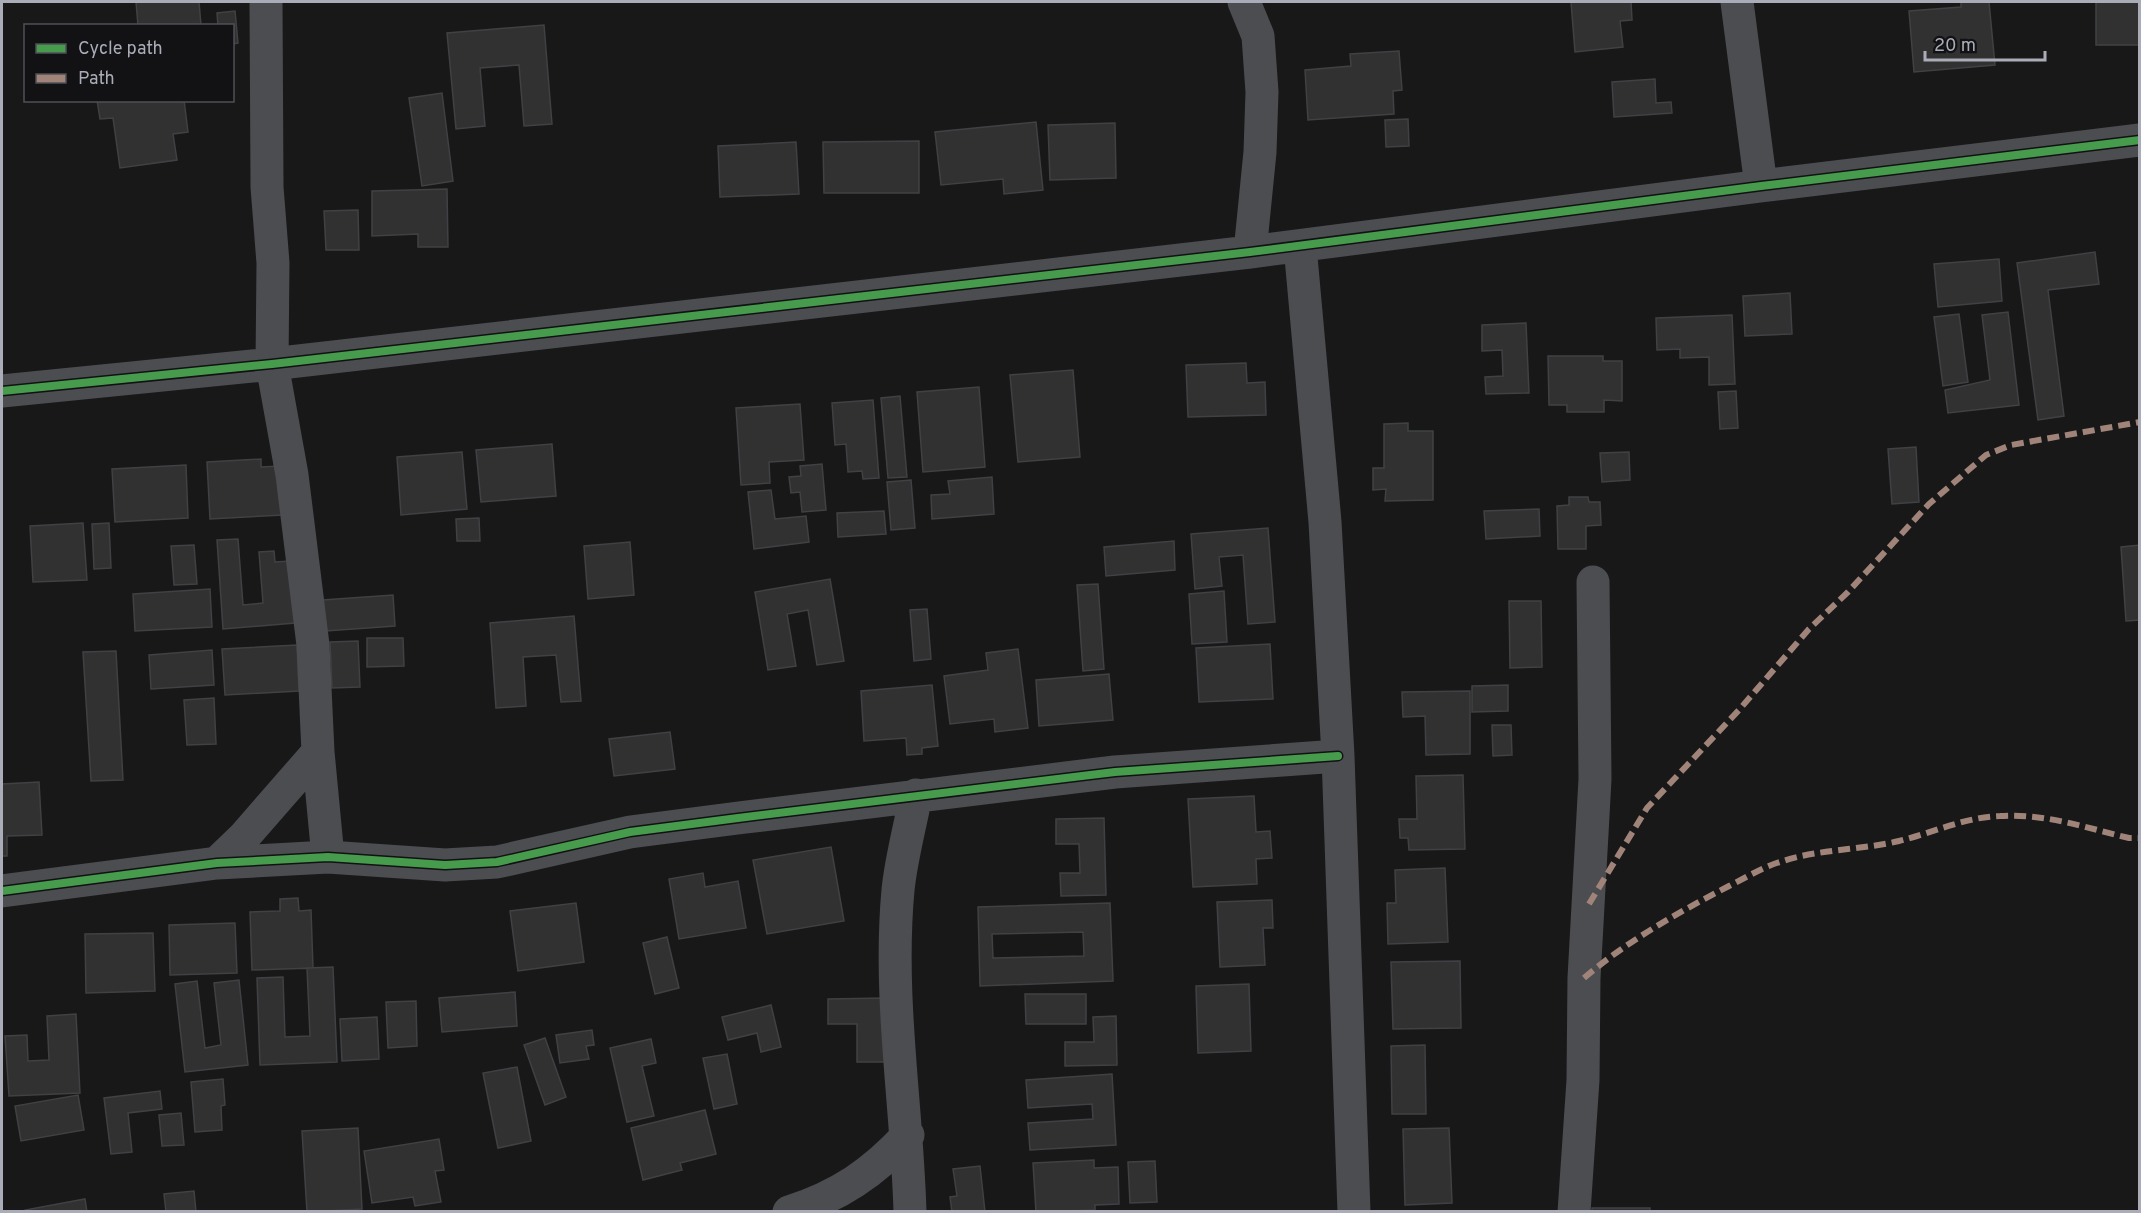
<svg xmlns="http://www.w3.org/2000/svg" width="2141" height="1213" font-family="Overpass,sans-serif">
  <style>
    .building { fill: #313132; stroke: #404144; stroke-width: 1.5; fill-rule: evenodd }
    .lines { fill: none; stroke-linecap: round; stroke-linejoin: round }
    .minor { stroke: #4c4d51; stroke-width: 33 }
    .quiet { stroke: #a18479; stroke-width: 6; stroke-dasharray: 12 6; stroke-linecap: butt }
    .cycleway-casing { stroke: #121214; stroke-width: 11 }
    .cycleway { stroke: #469c4c; stroke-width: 8 }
  </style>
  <rect width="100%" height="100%" fill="#181818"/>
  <path class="building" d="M136,2H199L201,25L138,26Z
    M1571,2H1631L1632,20L1620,21L1623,47L1575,52Z
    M1961,2H1989L1995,65L1914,72L1909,11L1961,7Z
    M2096,2H2140V45H2096Z
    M235,11L238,43L232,44V26H218L217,13Z
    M544,25L552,124L524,126L519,65L480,68L485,126L456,129L447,33Z
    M1399,51L1402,90L1393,91L1394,114L1308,120L1305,70L1351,66L1350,54Z
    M1655,79L1656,103L1671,102L1672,113L1614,117L1612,82Z
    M442,93L453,181L422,186L409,98Z
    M97,100H184L188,132L173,134L177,160L120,168L113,118L100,119Z
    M1408,119L1409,146L1386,147L1385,120Z
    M1036,122L1043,190L1004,194L1003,179L941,185L935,132Z
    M1115,123L1116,178L1050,180L1048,125Z
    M919,141V193H824L823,142Z
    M796,142L799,194L720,197L718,146Z
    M447,189L448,247H418V234L372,236V191Z
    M358,210L359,250H326L324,211Z
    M2095,252L2099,284L2048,290L2064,416L2038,420L2017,263Z
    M1999,259L2002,301L1938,307L1934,264Z
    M1790,293L1792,334L1745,336L1743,296Z
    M2008,312L2019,405L1948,413L1945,390L1990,380L1982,315Z
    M1959,314L1968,382L1943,386L1934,317Z
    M1732,315L1735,384L1709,385V357L1680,358V349L1657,350L1656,318Z
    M1526,323L1529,393L1486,394L1485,377L1503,376L1502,350L1482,351V325Z
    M1548,356H1603V361H1622V401L1604,400V412H1567V405H1549Z
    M1246,363L1247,383L1265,382L1266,415L1188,417L1186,365Z
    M1073,370L1080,457L1018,462L1010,375Z
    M979,387L985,467L923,472L917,392Z
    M1736,391L1738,428L1720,429L1718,392Z
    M900,396L907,477L888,478L881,398Z
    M873,400L879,478L863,479L862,471L848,472L846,444L835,445L832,403Z
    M800,404L804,460L769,462L770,483L741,485L736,408Z
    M1408,423V431H1433V500L1385,501L1386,489L1373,490V468H1384V424Z
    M552,444L556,496L481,502L476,450Z
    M1916,447L1919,502L1892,504L1888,449Z
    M462,452L467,509L401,515L397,457Z
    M1629,452L1630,480L1602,482L1600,453Z
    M261,459V467L280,466L283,515L210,519L207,462Z
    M822,464L826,510L802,512L800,492L791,493L789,477L801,476L800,466Z
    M186,465L188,518L115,522L112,469Z
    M992,477L994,514L932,519L931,495L950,494L948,481Z
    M911,480L915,528L891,530L887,482Z
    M771,490L775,519L806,516L809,542L754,549L748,492Z
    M1569,497H1588L1589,502H1600L1601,525L1586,526V549H1558L1557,506L1569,505Z
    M1539,509L1540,536L1486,539L1484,511Z
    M884,511L886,534L838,537L837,513Z
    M479,518L480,541H457L456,519Z
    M83,523L87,580L33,582L30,526Z
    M109,523L111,568L94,569L92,524Z
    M1268,528L1275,622L1248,624L1243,555L1219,557L1222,586L1195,589L1191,534Z
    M238,539L243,605L263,603L259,552L274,551L275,562L290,561L295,623L223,629L217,540Z
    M1174,541L1175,570L1106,576L1104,547Z
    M630,542L634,595L588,599L584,546Z
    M194,545L197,584L174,585L171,546Z
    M2140,545V620L2126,621L2121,547Z
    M830,579L844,661L817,665L808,610L787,614L796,666L768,670L755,592Z
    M1098,584L1104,669L1083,671L1077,585Z
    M210,589L212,627L135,631L133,594Z
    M1224,591L1227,642L1192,644L1189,594Z
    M393,595L395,626L326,631L323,600Z
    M1509,601H1541L1542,667L1510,668Z
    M927,609L931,659L914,661L910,610Z
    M574,616L581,701L561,702L556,655L523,657L526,706L496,708L490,623Z
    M367,638H403L404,666L367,667Z
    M358,641L360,687L332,688L330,642Z
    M1270,644L1273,699L1199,702L1196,648Z
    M297,645L299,691L225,695L222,649Z
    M1018,649L1028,728L995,732L994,719L950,724L944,676L988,670L986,653Z
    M212,650L214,685L151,689L149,655Z
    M116,651L123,780L91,781L83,652Z
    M1109,674L1113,720L1039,726L1036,680Z
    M932,685L938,746L922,748V754L907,755L906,738L864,741L861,691Z
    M1508,685V711L1472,712V686Z
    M1470,691V754L1426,755L1425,716L1403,717L1402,692Z
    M214,698L216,744L187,745L184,700Z
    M1492,725H1511L1512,755L1493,756Z
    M670,732L675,769L614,776L609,739Z
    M1463,775L1465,849L1409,850L1408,838H1400L1399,819H1417L1416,776Z
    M39,782L42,835L7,836V856H2V784Z
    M1254,796L1256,832L1270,831L1272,858L1256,859L1257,884L1193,887L1188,799Z
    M1104,818L1106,895L1061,896L1060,873H1080L1079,844H1056V819Z
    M831,847L844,921L767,934L753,860Z
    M1445,868L1448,942L1388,944L1387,903H1396L1395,870Z
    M703,873L705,887L738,881L746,928L679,939L669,879Z
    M298,898L299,911L311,910L313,968L252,970L250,912L280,911V899Z
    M1272,900L1273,928H1263L1265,965L1220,967L1217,902Z
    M576,903L584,962L518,971L510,911Z
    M1110,903L1113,981L980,986L978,907ZM1083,932L1084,956L993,958L992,934Z
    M235,923L237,973L170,975L169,925Z
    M153,933L155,991L86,993L85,934Z
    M667,937L679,988L655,994L643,943Z
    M1460,961L1461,1028L1393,1029L1391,962Z
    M333,967L337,1062L260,1065L257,978L283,977L285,1037L310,1036L307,968Z
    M239,980L248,1065L185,1072L175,984L197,981L205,1048L221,1045L214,983Z
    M1249,984L1251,1051L1198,1053L1196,986Z
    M515,992L517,1026L442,1032L439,998Z
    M1025,994H1086V1024H1026Z
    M885,998L886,1062H857V1024H828V999Z
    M416,1001L417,1046L388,1048L386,1002Z
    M771,1005L781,1047L761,1052L757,1033L728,1040L722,1017Z
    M76,1014L80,1093L9,1096L5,1036L27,1035L28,1061L49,1060L47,1016Z
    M1116,1016L1117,1065L1065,1066V1042H1094L1093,1017Z
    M377,1017L379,1059L342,1061L340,1019Z
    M592,1030L594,1045L586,1046L589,1059L560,1063L556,1035Z
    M545,1038L566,1097L545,1105L524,1045Z
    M651,1039L656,1063L642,1066L654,1116L627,1122L610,1048Z
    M1425,1045L1426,1114H1392L1391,1046Z
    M727,1054L737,1104L714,1109L703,1058Z
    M517,1067L531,1141L498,1148L483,1073Z
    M1112,1074L1116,1145L1030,1150L1028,1123L1093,1119L1092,1104L1028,1108L1026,1080Z
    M223,1079L225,1105L221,1106L222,1130L195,1132L191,1082Z
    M160,1091L162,1109L128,1113L132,1152L111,1154L104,1098Z
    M78,1095L84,1130L21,1141L15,1106Z
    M705,1110L716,1154L680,1163L682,1170L643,1180L631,1128Z
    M181,1113L184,1145L162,1146L159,1115Z
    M358,1128L362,1209L307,1212L302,1131Z
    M1449,1128L1452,1203L1405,1205L1403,1129Z
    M439,1139L444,1170L435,1171L441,1202L415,1206L413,1197L372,1203L364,1151Z
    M1094,1160V1168L1118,1167L1119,1204L1095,1205V1210L1036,1212L1033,1163Z
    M1155,1161L1157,1202L1130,1203L1128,1162Z
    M980,1166L985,1212H952L950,1197L957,1196L953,1169Z
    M194,1191L196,1212H166L164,1194Z
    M85,1199L87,1212H25V1210Z
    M1592,1208H1650V1212H1592Z"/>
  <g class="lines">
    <path class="minor" d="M266,2L267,187L273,263L272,364L292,475L313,645L318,752L328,857
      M1244,2L1258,36L1262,92L1260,152L1250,252
      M1737,2L1761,186
      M1300,246L1325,522L1338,756L1354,1212
      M2,391L272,364L1250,252L1761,186L2140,140
      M217,863L243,838L318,752
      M2,891L217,863L328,857L445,865L497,862L630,832L738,818L1115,772L1338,756
      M789,1212C839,1196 873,1173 908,1135
      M910,1212C907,1105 888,998 898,890C901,859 910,827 916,795
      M1574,1212L1583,1080L1584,978L1595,779L1593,582"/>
    <path class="quiet" d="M1589,904L1647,808L1739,710L1809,629L1848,592L1929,504L1986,455L2011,445L2140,422
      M1584,978C1627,941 1679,912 1729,886C1747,877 1763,867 1783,861C1820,849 1861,850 1899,841C1932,833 1965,817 2000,816C2044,813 2087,828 2129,838H2140"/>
    <defs>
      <path id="cycleway" d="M2,391L272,364L1250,252L1761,186L2140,140
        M2,891L217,863L328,857L445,865L497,862L630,832L738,818L1115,772L1338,756"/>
    </defs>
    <use href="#cycleway" class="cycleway-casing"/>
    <use href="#cycleway" class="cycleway"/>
  </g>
  <rect width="2141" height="1213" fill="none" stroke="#aaadb8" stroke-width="6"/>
  <rect x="24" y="24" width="210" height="78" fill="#121214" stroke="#4f5056" stroke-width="1.5"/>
  <rect x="36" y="44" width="30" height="9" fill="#469c4c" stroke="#4f5056" stroke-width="1.5"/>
  <text x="78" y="54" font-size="18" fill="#aaadb8">Cycle path</text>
  <rect x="36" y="74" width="30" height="9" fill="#a18479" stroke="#4f5056" stroke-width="1.5"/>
  <text x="78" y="84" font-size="18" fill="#aaadb8">Path</text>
  <path d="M1925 51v9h120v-9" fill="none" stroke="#aaadb8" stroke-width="3"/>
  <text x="1934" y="51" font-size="18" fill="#aaadb8" stroke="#121214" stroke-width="4.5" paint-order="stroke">20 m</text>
</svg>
